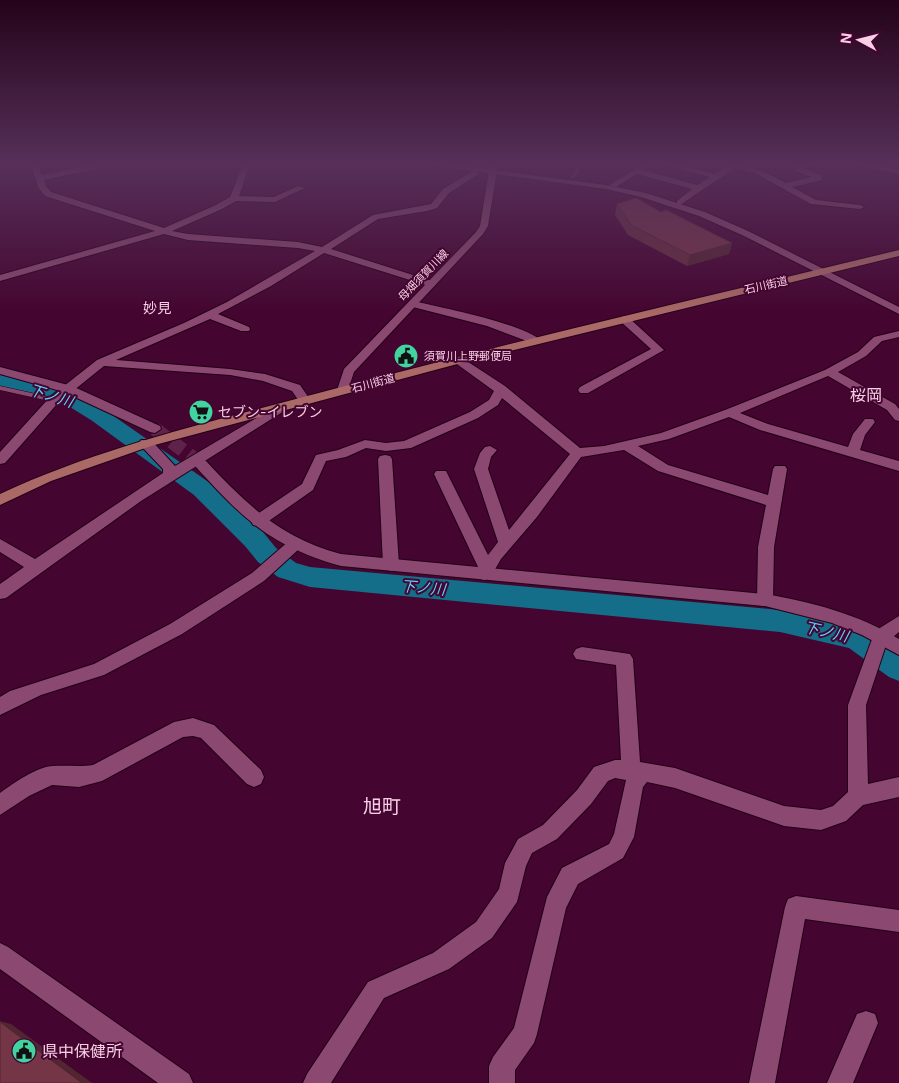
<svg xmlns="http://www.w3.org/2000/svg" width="899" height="1083" font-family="Inter,'Noto Sans JP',sans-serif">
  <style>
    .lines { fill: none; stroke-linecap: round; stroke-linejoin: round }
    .river { fill: #146e8a; fill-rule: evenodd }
    .tertiary-tunnel { stroke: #5f234b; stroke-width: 14; stroke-dasharray: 14 7; stroke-linecap: butt }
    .service-casing { stroke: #230016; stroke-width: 1 }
    .minor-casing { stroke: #230016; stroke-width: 2 }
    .tertiary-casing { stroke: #230016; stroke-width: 2 }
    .secondary-casing { stroke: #230016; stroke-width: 2 }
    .primary-casing { stroke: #230016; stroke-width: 2 }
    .service { fill: #8b4870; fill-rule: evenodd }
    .minor { fill: #8b4870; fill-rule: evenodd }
    .tertiary { fill: #8b4870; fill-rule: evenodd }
    .secondary { fill: #8b4870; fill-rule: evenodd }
    .primary { fill: #aa6866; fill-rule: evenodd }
    .wall { fill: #642e3c }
    .shaded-wall { fill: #512631 }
    .building { fill: #743646; stroke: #512631 }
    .labels { text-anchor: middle; stroke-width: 4; stroke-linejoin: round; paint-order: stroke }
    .far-street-label { font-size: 11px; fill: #f8d0e5; stroke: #440530 }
    .far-poi-label { font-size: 11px; fill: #f8d0e5; stroke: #440530; text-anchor: start }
    .far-quarter-label { font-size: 14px; fill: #f8d0e5; stroke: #440530 }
    .poi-label { font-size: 14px; fill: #f8d0e5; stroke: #440530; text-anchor: start }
    .water-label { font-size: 15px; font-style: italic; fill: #5dd2fc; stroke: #440530 }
    .quarter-label { font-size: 16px; fill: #f8d0e5; stroke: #440530 }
    .near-poi-label { font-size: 16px; fill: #f8d0e5; stroke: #440530; text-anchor: start }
    .near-quarter-label { font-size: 19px; fill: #f8d0e5; stroke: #440530 }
  </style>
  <rect width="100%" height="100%" fill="#440530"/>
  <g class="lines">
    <path class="river" d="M0,375L79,396L105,410L210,483L263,532L276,548L296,563L310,567L780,610L826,618L868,631L899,652V681L889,677L849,648L780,632L310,587L278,577L258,562L245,546L194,495L91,420L65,404L0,387Z"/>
    <path class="tertiary-tunnel" d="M155,429L201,464"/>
    <defs>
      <path id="service" d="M573,164H577L580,170L573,178L571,177L576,170Z
        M0,386L54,398L57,400L54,402L0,390Z"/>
      <path id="minor" d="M31,164H38L42,175L94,164H101L96,169L44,180L46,186L51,192L164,228L216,205L230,197L243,164H250L239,196L274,197L298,186L305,188L275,202L236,201L222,209L172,231L188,234L298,242L322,247L373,215L431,204L443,189L473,171L480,173L449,193L437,208L427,211L378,219L331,249L435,282V286H429L324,253L271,286L218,314L249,327L250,329L249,331H241L210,319L116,360L230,369L265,374L300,385L311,401L309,404H301L292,391L263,381L230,375L104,366L58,403L5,463L0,464V452L50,397L97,360L184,323L227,302L315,251L298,248L188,240L164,234L0,281V275L155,231L45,196L38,187Z
        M667,164H677L715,174L727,166L724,164C747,164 766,172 786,183L811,177L793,170V166L816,164V166L803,168L822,176V180L792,187L816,200L860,205L864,207L860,209L811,204L755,173L735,168L680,205H677V201L692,189L637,174L616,187L609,185L643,165L647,167L643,170L697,185L710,177L667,166Z
        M413,301C439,307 526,324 541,341L536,344L532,343L487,326L409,306L408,304Z
        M624,316L628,317L664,350L588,393H580L578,390L580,387L651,349L620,321L619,319Z
        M899,331V337L882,341L866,356L838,372L895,404L899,409V421L895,420L887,410L828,376L740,413L768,424L848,447L853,434L865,419H873L875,422L865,435L860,450L899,461V471L760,430L729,417L669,439L638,446L668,465L768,495L773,469L775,466H785L787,469L774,547L773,600L771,605L765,606L759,605L757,600L758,547L766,505L658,471L624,450L581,457L537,517L501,559L490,578L484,580L478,578L476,574L479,569L434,474L436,471H446L488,555L498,542L474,469L480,453L485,447L490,446L497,450L491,457L488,469L509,530L570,454L502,398L498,405L478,418L411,448L386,451L366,448L346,457L326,461L313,490L263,525L258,526L253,525L251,521L253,517L302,484L316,455L338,450L365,440L386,443L404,441L470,412L489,400L494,391L454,362L452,360L454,358H462L505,386L580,448L604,446L661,433L725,410L825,370L858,352L874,337Z
        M277,406L281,407L283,410L281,413L141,501L6,598L0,599V584L24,567L0,552V539L35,559L163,473V469L141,446L139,443L141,440H151L175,466Z
        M385,455L390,456L392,459L399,565L396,569L391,571L386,569L383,565L378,459L380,456Z
        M294,539L299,541L302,545L299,549L264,581L182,634L104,675L41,695L0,715V697L10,691L94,664L170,624L252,573L289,541Z
        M899,616V632L887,642L866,705L868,784L899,777V797L863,805L846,821L821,830L784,826L675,788L647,782L643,787L634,837L623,858L578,884L566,908L537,1034L534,1043L515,1070V1083H489V1066L493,1057L514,1028L547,897L562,868L609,844L614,834L626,780L615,778L608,781L591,804L557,839L532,853L526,866L517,902L492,938L449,969L384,998L331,1083H303L307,1074L368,982L433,953L476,922L499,889L505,863L518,839L543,825L577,790L594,767L615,760H621L616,665L576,659L573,654L576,649L582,647L630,654L633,659L640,762L675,768L784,806L821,810L833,806L848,792V705L875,631Z
        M193,718L214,725L261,770L264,777L261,784L254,787L247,784L201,738L193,736L183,737L102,781L79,787L52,785L29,796L0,815V793C12,784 38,766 53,766C67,765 79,767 93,765L174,722Z
        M796,896L899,910V932L805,919L775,1083H749L785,907L788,899Z
        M866,1011L875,1014L878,1023L853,1083H827L857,1014Z"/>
      <path id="tertiary" d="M431,164H448L606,185L646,193L705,212L748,231L899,307V314L742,235L699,216L641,197L606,189L435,166Z
        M860,164H871L899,170V174L860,166Z
        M0,367L72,386L160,426L161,429L155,433L150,432L64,392L0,374Z
        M201,460L206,461C247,505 281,538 341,554L765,594C812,602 858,614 899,639V655L862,635L832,623L765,606L341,566C271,546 244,520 196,467L194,464L196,461Z
        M0,943L8,947L189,1074L193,1083H158L0,969Z"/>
      <path id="secondary" d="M490,164H498L488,226L483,234L354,372L347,393H339L337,390L344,369L476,232L480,226Z"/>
      <path id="primary" d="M899,250V256L461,363L151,446L51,481L0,505V494C105,445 219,420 330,390C519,340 709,296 899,250Z"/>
    </defs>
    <use href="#service" class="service-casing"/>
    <use href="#minor" class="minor-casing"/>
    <use href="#tertiary" class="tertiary-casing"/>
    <use href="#secondary" class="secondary-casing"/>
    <use href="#primary" class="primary-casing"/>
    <use href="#service" class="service"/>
    <use href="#minor" class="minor"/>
    <use href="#tertiary" class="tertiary"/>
    <use href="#secondary" class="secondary"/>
    <use href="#primary" class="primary"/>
  </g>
  <path class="wall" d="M617,204L661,212L732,243L729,254L687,266L628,235L615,215Z"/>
  <path class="shaded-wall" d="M732,243L729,254L687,266L690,255Z
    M0,1021L11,1024L92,1083H82L0,1022Z"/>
  <path class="building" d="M636,198L661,212L666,210L732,243L690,255L631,225L617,204Z
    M0,1022L82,1083H0Z"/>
  <linearGradient id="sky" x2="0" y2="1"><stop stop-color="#25031a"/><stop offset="0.52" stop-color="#563059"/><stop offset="1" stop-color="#563059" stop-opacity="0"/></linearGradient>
  <rect width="899" height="315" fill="url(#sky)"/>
  <defs>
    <symbol id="civic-disc" viewBox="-11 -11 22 22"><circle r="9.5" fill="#42d4a0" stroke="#440530"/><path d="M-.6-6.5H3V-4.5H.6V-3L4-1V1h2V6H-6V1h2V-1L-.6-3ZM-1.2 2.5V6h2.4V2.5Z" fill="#111"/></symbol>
    <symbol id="supermarket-disc" viewBox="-11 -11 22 22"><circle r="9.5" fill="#42d4a0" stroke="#440530"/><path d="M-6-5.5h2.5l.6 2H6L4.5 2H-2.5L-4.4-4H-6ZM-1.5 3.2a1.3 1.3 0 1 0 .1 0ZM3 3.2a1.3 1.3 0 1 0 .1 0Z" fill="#111"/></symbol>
  </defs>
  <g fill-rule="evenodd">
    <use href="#civic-disc" x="392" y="342" width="28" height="28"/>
    <use href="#supermarket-disc" x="187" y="398" width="28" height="28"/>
    <use href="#civic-disc" x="10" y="1037" width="28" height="28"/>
  </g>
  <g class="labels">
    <g class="far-street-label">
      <text transform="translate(423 275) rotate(-46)" y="4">母畑須賀川線</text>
      <text transform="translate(766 285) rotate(-13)" y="4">石川街道</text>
      <text transform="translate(373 383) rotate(-15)" y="4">石川街道</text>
    </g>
    <g class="far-poi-label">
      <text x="424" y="360">須賀川上野郵便局</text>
    </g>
    <g class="far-quarter-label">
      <text x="157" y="313">妙見</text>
    </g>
    <g class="poi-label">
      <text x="218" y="417">セブン-イレブン</text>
    </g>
    <g class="water-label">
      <text transform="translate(51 396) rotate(17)" y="5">下ノ川</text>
      <text transform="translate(423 588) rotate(5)" y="5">下ノ川</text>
      <text transform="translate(826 632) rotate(13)" y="5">下ノ川</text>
    </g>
    <g class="quarter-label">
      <text x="866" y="401">桜岡</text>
    </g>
    <g class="near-poi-label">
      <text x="42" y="1057">県中保健所</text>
    </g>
    <g class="near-quarter-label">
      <text x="382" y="813">旭町</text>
    </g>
  </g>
  <g transform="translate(859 40) rotate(277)" stroke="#440530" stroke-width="4" paint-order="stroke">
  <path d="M0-4L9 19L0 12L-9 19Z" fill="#f8d0e5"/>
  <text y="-8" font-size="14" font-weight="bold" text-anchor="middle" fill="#f8d0e5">N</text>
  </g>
</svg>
